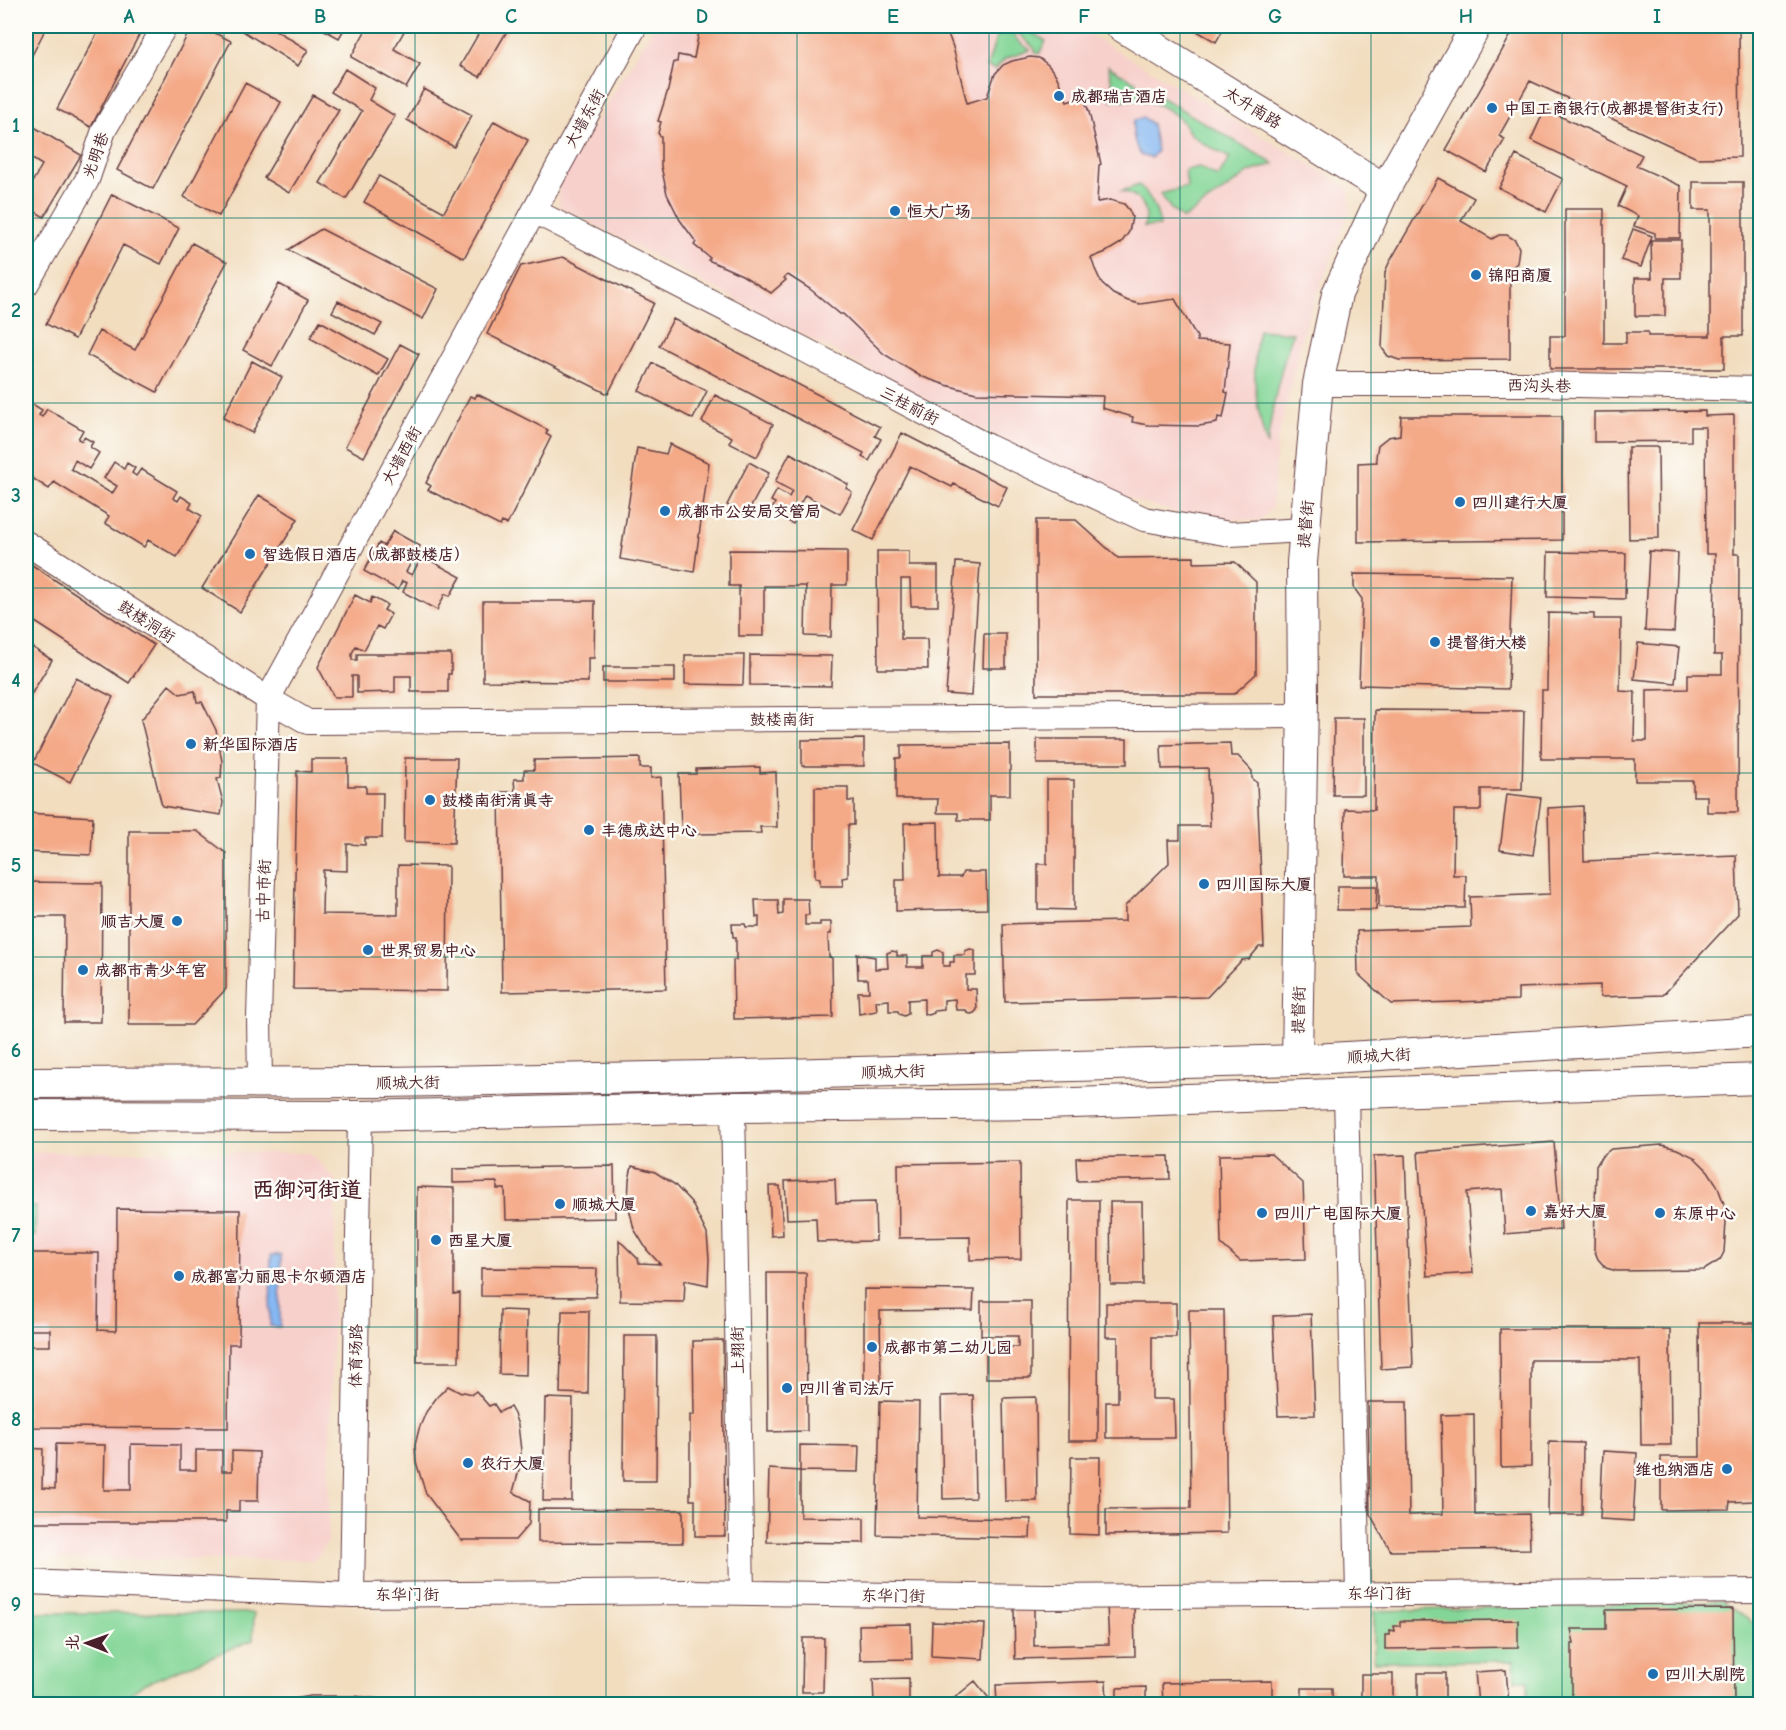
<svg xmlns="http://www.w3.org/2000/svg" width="1786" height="1730" font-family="'Comic Neue','LXGW WenKai TC',sans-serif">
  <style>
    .built { fill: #f7d0cc }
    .green { fill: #83d697; stroke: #667a61; stroke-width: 1.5 }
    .water { fill: #85b7f2; stroke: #686b8e; stroke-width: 1.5 }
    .building { fill: #f4a987 }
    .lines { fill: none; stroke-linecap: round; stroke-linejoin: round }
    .minor-casing { stroke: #633c41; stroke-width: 26 }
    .major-casing { stroke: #633c41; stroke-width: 32 }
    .minor { stroke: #fff; stroke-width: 24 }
    .major { stroke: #fff; stroke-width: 30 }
    .grid { fill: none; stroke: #0f766e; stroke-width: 1.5; stroke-opacity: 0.55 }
    .poi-dot { fill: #1f6fb2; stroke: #fdfcf7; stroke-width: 2 }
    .labels { text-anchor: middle; stroke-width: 5; stroke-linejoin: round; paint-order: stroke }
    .poi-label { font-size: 16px; font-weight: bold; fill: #4a1f2b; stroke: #fdfcf7; text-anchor: start }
    .street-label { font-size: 16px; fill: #4a1f2b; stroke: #fdfcf7 }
    .district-label { font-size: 22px; font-weight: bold; fill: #4a1f2b; stroke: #fdfcf7 }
    .neatline { fill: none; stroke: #0f766e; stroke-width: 2 }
    .grid-label { font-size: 20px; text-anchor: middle; font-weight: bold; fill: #0f766e }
  </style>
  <rect width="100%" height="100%" fill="#fdfcf7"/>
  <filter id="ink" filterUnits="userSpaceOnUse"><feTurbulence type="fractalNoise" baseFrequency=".0167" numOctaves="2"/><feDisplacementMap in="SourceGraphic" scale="12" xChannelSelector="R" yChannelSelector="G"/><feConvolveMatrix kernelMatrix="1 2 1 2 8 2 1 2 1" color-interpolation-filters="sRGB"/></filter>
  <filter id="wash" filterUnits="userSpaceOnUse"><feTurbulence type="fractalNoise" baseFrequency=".008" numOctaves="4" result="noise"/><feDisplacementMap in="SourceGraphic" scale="24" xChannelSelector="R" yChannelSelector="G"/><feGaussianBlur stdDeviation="1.35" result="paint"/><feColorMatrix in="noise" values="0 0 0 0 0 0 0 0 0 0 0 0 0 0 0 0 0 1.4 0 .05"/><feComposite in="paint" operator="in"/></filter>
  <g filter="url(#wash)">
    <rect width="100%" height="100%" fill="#f2ddbf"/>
    <path class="built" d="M654,26H1075L1349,188L1350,209L1304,329L1277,444L1272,508L1259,521L1183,514L1137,501L1050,465L559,206L558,185Z
      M26,1152L310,1153L336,1181L328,1541L315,1560L26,1559Z"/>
    <path class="green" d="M1024,28L1046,41L1039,54L1035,52V49L1019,34V30Z
      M1012,33L1017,40L1030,50L1005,59L995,70L987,67L997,35Z
      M1108,66L1274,164L1250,172L1183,219L1171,209L1160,194L1187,187L1185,170L1199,167L1218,177L1230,158C1218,151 1203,145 1193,136C1188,132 1186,126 1182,121C1162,101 1139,97 1112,101L1114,90Z
      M1139,185C1150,195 1158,211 1160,226L1144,227C1150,207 1140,195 1121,191Z
      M1259,330L1293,333C1279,371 1272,407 1267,446C1256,409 1250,368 1259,330Z
      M26,1207H36L35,1236L26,1235Z
      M1723,1601L1758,1627V1704H1528V1680H1515L1514,1661L1374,1662V1611Z
      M26,1613H254L253,1640L144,1684L116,1704H26Z"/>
    <path class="water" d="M1143,117L1152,124L1157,151L1151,158L1141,155C1135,147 1131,131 1134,121Z
      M271,1255H281L280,1327L270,1326Z"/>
    <g id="blocks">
      <path class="building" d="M26,26H47L26,67Z
        M101,26H131L141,31L91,127L57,109Z
        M192,26H201L231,41L153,189L117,170Z
        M235,26H269L308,50L298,66Z
        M317,26H346L339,38Z
        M368,26H407L394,49L420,64L406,88L351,57Z
        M483,26H510L480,77L460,66Z
        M700,26H945L953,47L967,103L987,97L995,74L1003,65L1012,61L1030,57L1039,58L1048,65L1056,75L1067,101L1083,96L1089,112L1101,164L1099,165L1097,202L1110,200L1124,204L1129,210L1132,217L1129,232L1121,243L1106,252L1091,258L1095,269L1102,284L1113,294L1128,301L1140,304L1175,299L1197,337V341L1230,343L1225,392L1228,393L1223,418L1218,417L1217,423L1199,426L1148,425L1132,422L1133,417L1102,408L1103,396L976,393L946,385L920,376L884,354L843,314H840L810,289L788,275L784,278L786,280L771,293L742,275L708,260L710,258L694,245L696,242L680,220L667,194L661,166V137L658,133L661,122L658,121L668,90L674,62H677L678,55L694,58Z
        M1188,26H1225L1216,42Z
        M1516,26H1739L1740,157L1697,158L1530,81L1499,136L1505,139L1486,172L1446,150Z
        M345,69L375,88L369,100L395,116L346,199L320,183L362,111L331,92Z
        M245,83L281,102L219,216L184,197Z
        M424,89L472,115L454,147L407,120Z
        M313,95L339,110L289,193L264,178Z
        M1545,109L1642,155L1636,166L1681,186L1680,238H1655V233L1634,226L1638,216L1618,206L1627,186L1531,140Z
        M494,121L528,140L464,258L364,202L379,176L444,212Z
        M26,122L81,155L44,217L26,206V193L42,165L26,155Z
        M1516,155L1563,179L1546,212L1499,188Z
        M1438,178L1474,198L1461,221L1492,239L1499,235H1507L1515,240L1519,248L1517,263L1510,269V359L1399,360L1388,356L1382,348L1385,272L1389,263Z
        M1693,182H1743V336H1724V369H1550V336H1565V209H1604V343H1626V332H1648V336H1710V210H1693Z
        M112,194L179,228L161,264L123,245L75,339L46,324Z
        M321,229L438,289L423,319L288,250Z
        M1633,229L1652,236L1641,267L1621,260Z
        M1651,240H1681V278H1665V316H1635V278H1652Z
        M192,243L227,262L157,392L87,355L99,331L135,350Z
        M563,257L654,303L608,394L487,334L521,266Z
        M279,284L308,300L272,366L243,350Z
        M338,301L382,324L375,335L332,312Z
        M673,319L880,427L875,436L881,439L869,461L862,457L864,453L659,346Z
        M320,321L388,359L378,376L310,338Z
        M400,344L419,354L364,457L345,447Z
        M252,361L282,377L252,433L223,418Z
        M653,363L707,391L693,419L639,391Z
        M477,394L548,430L546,434L551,437L507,525L502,522L500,526L428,490L431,486L426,483L470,396L475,398Z
        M715,395L773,424L757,457L729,443L732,437L702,422Z
        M29,402L42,410L39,415L42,417L47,409L83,430L78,439L82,441L84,437L93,442L90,447L99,453L89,469L75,460L71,469L112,494L117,486L104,478L114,462L124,469L127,463L135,468L132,473L136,476L141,469L177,491L173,498L178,501L181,496L192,503L189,508L202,516L177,557L148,540L144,547L105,523L109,516L54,482L49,489L26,474V406Z
        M1705,411V416L1734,415V554H1739L1738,812H1707V796H1693V781H1635V759H1541L1542,690H1547L1548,613L1594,614V619H1621L1620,691L1635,692L1634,741H1647V690L1688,689V674H1722V655H1714L1715,554H1706L1705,427H1691V441L1594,442V412Z
        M1401,416H1562V540L1358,542V463L1377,462L1376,457L1378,445L1388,437L1400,435Z
        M902,433L1007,487L998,506L954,484L952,487L910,466L873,540L853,530Z
        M670,444L709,463L694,572L620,559L637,448L666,454Z
        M1628,447H1658L1659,538L1629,539Z
        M790,453L848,484L846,488L852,492L840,514L805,495L799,506L802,507L793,524L771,512L775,503L771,501L777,490L789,497L792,491L775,482Z
        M749,462L769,473L746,516L727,505Z
        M259,495L298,519L240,612L202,588Z
        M1036,520H1076L1118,558L1194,557V563L1235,562L1256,582V674L1234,694H1036Z
        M393,531L420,546L406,572L412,575L422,556L461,577L450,596L445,594L437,610L403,592L407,583L402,581L398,590L364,571L379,543L384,546Z
        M729,550L847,551V585H832L831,637L805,636L806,586H764V636H739V586H729Z
        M877,551H909V566H938V606H911L910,579H901V639H927L928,669H878Z
        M1649,551L1678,553L1674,632L1645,631Z
        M1548,552L1626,553L1625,599L1547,597Z
        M26,561L154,645L129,683L26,616Z
        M956,562L980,564L971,696L946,694Z
        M1354,574L1512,576L1508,689L1359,685L1362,599L1354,588Z
        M355,595L370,603L372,597L387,605L384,610L391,614L383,629L377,626L364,650L356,646L352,653V660H357V654H451V674H448V692H411V676H395V692L357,693V676H352V697H334L318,667Z
        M483,601H595L594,658H588V682L483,681Z
        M984,634H1006V668H983Z
        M26,643L52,660L26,703Z
        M1638,643L1679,647L1675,683L1634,679Z
        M685,655H744L743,685L685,684Z
        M750,655L832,656L831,686L750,685Z
        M603,667H675V682H603Z
        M76,678L113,697L70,782L33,763Z
        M169,685L180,694L195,691L197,702H202L216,730L222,761L221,778L217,779L223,802L221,815L162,806L141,720Z
        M1375,710L1524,711L1522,789H1481V810H1454L1453,875H1466L1465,908L1379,907V876H1344L1345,809L1374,810Z
        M1334,718H1364V795H1333Z
        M864,739V766H802V740Z
        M1037,739H1127V764H1037Z
        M1230,743L1231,756H1238L1252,771V778L1257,783L1264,947H1259L1249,959L1242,960L1207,997L1005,1002L1003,924L1125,921V906L1169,863L1168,840H1180V826H1210L1208,768L1162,769L1161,745Z
        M1010,744V795H990V820H958V813H937L938,799H896V758H901V745Z
        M405,758H457L454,843L404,842Z
        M640,758V768H651V778L661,777L666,989L502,992L499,792H515L514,779H524V770H534V760Z
        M311,759H348V786H366V793H383L382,838H365V845L347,844V871L323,870L322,914L398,915V865L448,866L447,991L293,989L297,771L311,772Z
        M760,767V773L776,772L777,827H760L761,833L697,834V829L681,830L679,774H696V769Z
        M1047,780H1074V910L1038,909V864H1047Z
        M815,787H848V801H854V825H848V877L842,878L843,886H820V879L815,878Z
        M1507,794L1541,798L1533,855L1500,850Z
        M1583,806L1584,861L1736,855L1738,914L1663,995L1600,997V985L1518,988V1000L1391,1004L1358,974L1357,931L1471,927L1470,897L1550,894L1548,808Z
        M26,813L93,817L91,855L26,852Z
        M938,822L939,877H961L963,872H986L987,909L896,911V880H905L904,823Z
        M129,831H197L226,853V989L192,1025H129Z
        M26,882L102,883L101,1022H64L65,917H26Z
        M1338,886H1377L1376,910H1337Z
        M783,899H808L809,915H805V925H820V922H831V934H828L829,957L832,958L833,1017L734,1019L733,960H736V937H733L732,924H745L746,927H759V917H756L755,900H778L779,915L783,914Z
        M970,949L975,950V975H966V989H976L977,1010L974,1013L971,1014L967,1013L966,1010H956L955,999L944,1000V1010L934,1011V1013L929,1015L924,1014V999L908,1000V1014L904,1016L899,1014L898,1011H889V1000L876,1001L877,1011L859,1014L858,992H869L868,979H858L857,954L875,957V969L888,968L887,953L892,951L897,952V956H907V967H923V956H933V952L938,950L943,952V966H950V962H954V955H965V951Z
        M1554,1142L1561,1229L1505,1234L1502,1189L1467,1192L1473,1273L1427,1276L1418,1152Z
        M1662,1145L1677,1149L1694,1157L1708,1171L1717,1185L1724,1204L1726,1222L1724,1252L1720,1260L1704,1270L1617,1271L1606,1268L1598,1259L1594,1249L1596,1166L1602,1156L1611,1149Z
        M1271,1154L1303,1183L1306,1259L1240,1261L1221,1244L1219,1155Z
        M1405,1155L1413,1367L1381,1369L1374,1156Z
        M1169,1156L1170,1179L1077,1181L1076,1158Z
        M1020,1162L1021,1259L970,1260V1237L899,1238L898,1164Z
        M614,1166L615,1218L506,1220L505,1189H497V1182L453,1183V1169Z
        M632,1166L655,1172L674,1184L691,1202L707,1234L709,1259L708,1285L685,1280L684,1302L620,1301L619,1240L638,1259L639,1263L660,1264L647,1250L634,1229L628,1204L629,1180Z
        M835,1179L836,1203L875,1202L876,1241L817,1242L816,1218L787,1219L785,1181Z
        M769,1186H780L783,1235L771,1236Z
        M417,1187L454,1188V1294L460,1293L459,1362H417Z
        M1069,1200H1099L1098,1441H1068Z
        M1110,1202H1142L1143,1285H1111Z
        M117,1209L240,1210L239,1344H229L228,1428L26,1427L27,1346H50V1330H26V1253H99L98,1330L116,1331Z
        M481,1268L597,1269L596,1297L481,1296Z
        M767,1273H806L807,1431L768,1432Z
        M864,1289L974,1290L973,1310L880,1311L881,1383H864Z
        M981,1301H1031V1378H986V1347H1018V1336H981Z
        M1106,1303H1176V1337H1152V1399H1174L1175,1438H1106V1402H1118V1337H1106Z
        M500,1310L527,1311L526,1375L499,1374Z
        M1189,1310H1224L1227,1533L1106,1535V1509L1191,1508Z
        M562,1311H589L588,1394L560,1393Z
        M1311,1314L1315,1415L1278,1416L1273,1316Z
        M1699,1323H1755L1756,1501L1730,1502L1729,1509L1661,1510V1457H1700Z
        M1500,1329H1670L1671,1445H1641L1640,1360H1531V1466L1501,1467Z
        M624,1336H657L656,1481H623Z
        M723,1340L725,1536H695V1500H690V1415H694L693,1341Z
        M448,1386L461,1393L464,1392L472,1394L476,1391L489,1406L494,1404L499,1412L510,1407L514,1414L518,1425L521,1451L520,1466L513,1492L530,1501L529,1524L515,1540H461L426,1494L416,1462L415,1445L419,1429L426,1412L437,1397Z
        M973,1395L975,1498L943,1499L941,1396Z
        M1036,1397L1037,1501H1005L1003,1398Z
        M545,1398L573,1399L572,1501H543Z
        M880,1401L919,1402L917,1517L1031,1519L1030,1538L877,1535Z
        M1368,1402H1407L1409,1515L1443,1514L1441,1415L1474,1414L1475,1515L1529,1514L1530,1549L1391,1551L1370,1514Z
        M1549,1442L1583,1443L1582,1515H1548Z
        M56,1444L105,1445L104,1490H131V1444L180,1445V1470H196V1450H222V1471H232V1451L259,1452L258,1501H239V1511H226V1522H26V1448L43,1449L42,1488L55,1489Z
        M800,1445L859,1446L858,1472L800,1471Z
        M1603,1451L1637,1453L1633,1521L1600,1519Z
        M1071,1457H1100L1099,1535L1070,1534Z
        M769,1469L800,1471V1517L864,1518V1543L767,1542Z
        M538,1509L683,1510V1543L538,1542Z
        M1134,1603L1135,1656L1015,1659L1014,1608L1034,1607V1646L1109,1644L1107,1604Z
        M1733,1609L1734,1704H1572V1643H1574L1571,1629H1606V1610Z
        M1518,1620V1647L1385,1649V1635H1390V1630L1395,1631L1394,1626H1400V1621Z
        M932,1622L985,1624L983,1659L931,1656Z
        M911,1624L912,1659L860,1660L859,1625Z
        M803,1638H824L823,1692H802Z
        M1506,1670L1509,1704H1478L1475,1672Z
        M1418,1673H1445V1704H1418Z
        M1361,1674H1393V1704H1361Z
        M909,1678V1703H874L873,1679Z
        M975,1681L992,1702L989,1704H947Z
        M1106,1681L1107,1704H997L996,1685Z
        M1272,1681V1704H1163L1162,1683Z
        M1146,1687V1704H1117V1688Z
        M1302,1688H1332V1704H1302Z
        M311,1696H354L416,1703L265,1704Z"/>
    </g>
  </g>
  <g filter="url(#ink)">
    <use href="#blocks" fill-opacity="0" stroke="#633c41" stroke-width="1.5"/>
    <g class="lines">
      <defs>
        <path id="minor" d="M534,211L807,351L989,447L1144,519L1230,534L1305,530
          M26,285L87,180L104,130L165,26
          M1318,384H1532L1760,389
          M26,543L268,699L308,722L1301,716
          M260,1082L259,1018L268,699L635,26
          M1346,1095L1358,1593
          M733,1107L742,1593
          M26,1582L352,1595L687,1592L1047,1597L1760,1591
          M352,1595L360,1116"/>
        <path id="major" d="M1121,26L1385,189
          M1297,1060L1303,700L1302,562L1318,384L1337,294L1385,189L1476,26
          M26,1083L387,1082L708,1076L1297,1060L1760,1032
          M26,1115L360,1116L733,1107L1046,1104L1760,1079"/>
      </defs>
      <use href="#minor" class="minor-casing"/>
      <use href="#major" class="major-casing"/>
      <use href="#minor" class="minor"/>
      <use href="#major" class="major"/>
    </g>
  </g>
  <path class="grid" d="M224,26V1704M415,26V1704M606,26V1704M797,26V1704M989,26V1704M1180,26V1704M1371,26V1704M1562,26V1704M26,218H1760M26,403H1760M26,588H1760M26,773H1760M26,957H1760M26,1142H1760M26,1327H1760M26,1512H1760"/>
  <g class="poi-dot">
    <circle cx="1059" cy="96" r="6"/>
    <circle cx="1492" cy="108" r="6"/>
    <circle cx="895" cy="211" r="6"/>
    <circle cx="1476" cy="275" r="6"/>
    <circle cx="1460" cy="502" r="6"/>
    <circle cx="665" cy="511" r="6"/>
    <circle cx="250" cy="554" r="6"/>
    <circle cx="1435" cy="642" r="6"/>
    <circle cx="191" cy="744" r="6"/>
    <circle cx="430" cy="800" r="6"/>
    <circle cx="589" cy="830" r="6"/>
    <circle cx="1204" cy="884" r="6"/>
    <circle cx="177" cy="921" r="6"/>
    <circle cx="368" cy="950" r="6"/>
    <circle cx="83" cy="970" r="6"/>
    <circle cx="560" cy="1204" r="6"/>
    <circle cx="1531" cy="1211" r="6"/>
    <circle cx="1262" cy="1213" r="6"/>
    <circle cx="1660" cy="1213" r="6"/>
    <circle cx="436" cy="1240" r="6"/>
    <circle cx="179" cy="1276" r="6"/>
    <circle cx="872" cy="1347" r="6"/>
    <circle cx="787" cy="1388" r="6"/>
    <circle cx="468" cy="1463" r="6"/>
    <circle cx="1727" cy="1469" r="6"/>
    <circle cx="1653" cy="1674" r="6"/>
  </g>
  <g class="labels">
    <g class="poi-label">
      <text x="1071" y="102">成都瑞吉酒店</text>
      <text x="1504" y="114">中国工商银行(成都提督街支行)</text>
      <text x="907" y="217">恒大广场</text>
      <text x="1488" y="281">锦阳商厦</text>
      <text x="1472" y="508">四川建行大厦</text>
      <text x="677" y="517">成都市公安局交管局</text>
      <text x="262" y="560">智选假日酒店（成都鼓楼店）</text>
      <text x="1447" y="648">提督街大楼</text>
      <text x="203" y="750">新华国际酒店</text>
      <text x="442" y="806">鼓楼南街清真寺</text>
      <text x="601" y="836">丰德成达中心</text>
      <text x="1216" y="890">四川国际大厦</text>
      <text x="165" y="927" text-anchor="end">顺吉大厦</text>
      <text x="380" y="956">世界贸易中心</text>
      <text x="95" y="976">成都市青少年宫</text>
      <text x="572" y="1210">顺城大厦</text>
      <text x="1543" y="1217">嘉好大厦</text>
      <text x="1274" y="1219">四川广电国际大厦</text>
      <text x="1672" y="1219">东原中心</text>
      <text x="448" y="1246">西星大厦</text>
      <text x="191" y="1282">成都富力丽思卡尔顿酒店</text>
      <text x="884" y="1353">成都市第二幼儿园</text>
      <text x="799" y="1394">四川省司法厅</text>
      <text x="480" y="1469">农行大厦</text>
      <text x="1715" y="1475" text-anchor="end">维也纳酒店</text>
      <text x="1665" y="1680">四川大剧院</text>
    </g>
    <g class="street-label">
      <text transform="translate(1253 107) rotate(32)" y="6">太升南路</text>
      <text transform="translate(584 118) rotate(-61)" y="6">大墙东街</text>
      <text transform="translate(95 155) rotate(-70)" y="6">光明巷</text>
      <text transform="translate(1539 385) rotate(1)" y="6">西沟头巷</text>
      <text transform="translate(910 405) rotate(28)" y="6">三桂前街</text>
      <text transform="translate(401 455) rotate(-61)" y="6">大墙西街</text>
      <text transform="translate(1305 524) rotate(-85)" y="6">提督街</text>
      <text transform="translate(147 621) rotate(33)" y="6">鼓楼洞街</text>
      <text x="782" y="725">鼓楼南街</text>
      <text transform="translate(263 891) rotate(-88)" y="6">古中市街</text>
      <text transform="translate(1298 1010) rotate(-89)" y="6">提督街</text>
      <text transform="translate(1379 1055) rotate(-3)" y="6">顺城大街</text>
      <text transform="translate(893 1071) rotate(-2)" y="6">顺城大街</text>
      <text transform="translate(408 1082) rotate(-1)" y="6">顺城大街</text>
      <text transform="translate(737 1350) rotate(-91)" y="6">上翔街</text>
      <text transform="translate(355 1356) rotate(-89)" y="6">体育场路</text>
      <text x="1379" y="1599">东华门街</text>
      <text x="407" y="1600">东华门街</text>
      <text transform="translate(893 1595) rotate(1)" y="6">东华门街</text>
    </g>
    <g class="district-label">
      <text x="307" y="1197">西御河街道</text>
    </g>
  </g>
  <rect width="1786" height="1730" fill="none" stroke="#fdfcf7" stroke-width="66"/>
  <g transform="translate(87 1643) rotate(271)" stroke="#fdfcf7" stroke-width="4.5" paint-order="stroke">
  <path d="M0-4.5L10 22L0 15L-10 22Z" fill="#4a1f2b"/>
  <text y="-9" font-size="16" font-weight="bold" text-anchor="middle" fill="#4a1f2b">北</text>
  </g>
  <rect x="33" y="33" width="1720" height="1664" class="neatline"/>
  <g class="grid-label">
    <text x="129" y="23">A</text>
    <text x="320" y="23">B</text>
    <text x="511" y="23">C</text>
    <text x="702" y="23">D</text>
    <text x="893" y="23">E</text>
    <text x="1084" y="23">F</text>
    <text x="1275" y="23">G</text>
    <text x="1466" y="23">H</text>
    <text x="1657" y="23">I</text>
    <text x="16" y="132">1</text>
    <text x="16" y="317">2</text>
    <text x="16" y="502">3</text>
    <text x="16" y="687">4</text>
    <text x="16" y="872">5</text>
    <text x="16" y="1057">6</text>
    <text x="16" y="1242">7</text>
    <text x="16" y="1426">8</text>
    <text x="16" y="1611">9</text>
  </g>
</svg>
